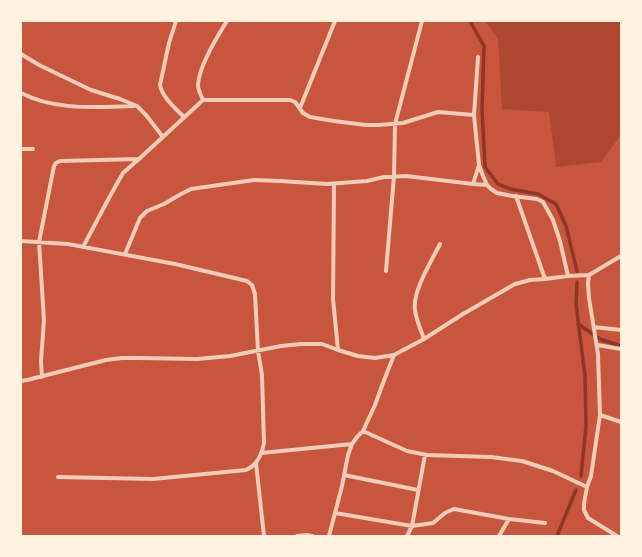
<svg xmlns="http://www.w3.org/2000/svg" width="642" height="557" font-family="'Golos Text',sans-serif">
  <style>
    .green { fill: #ae4732 }
    .lines { fill: none; stroke-linecap: round; stroke-linejoin: round }
    .stream { stroke: #8f3625; stroke-width: 3.5 }
    .minor { stroke: #f1ccb7; stroke-width: 4 }
  </style>
  <rect width="100%" height="100%" fill="#c8553d"/>
  <path class="green" d="M485,21H621V135L601,162L556,167L549,112L502,109L498,39Z"/>
  <g class="lines">
    <path class="stream" d="M470,21L484,46L482,109L485,167L498,184L510,189L538,194L556,204L566,226L577,271
      M577,282L576,304L585,376L586,426L581,476
      M578,324L600,339L621,346
      M557,536L576,490"/>
    <path class="minor" d="M176,21L169,43L160,85C162,97 176,109 184,117
      M21,54L39,65L91,90L120,99L137,106L146,115L163,137
      M478,57L474,115L479,165L483,176L487,185L491,189L497,193L512,196L537,199L543,202L553,220L560,241L568,276
      M21,93C56,111 96,107 134,106
      M203,100C201,95 198,90 198,85C199,66 217,37 227,21
      M300,108L335,21
      M21,149H33
      M334,184L333,299L338,350
      M473,184L479,165
      M516,196L545,279
      M21,241L68,244L175,264L247,281L252,285L255,294L258,351L262,375L264,443C262,455 257,465 246,470L153,479L58,477
      M83,247L110,196L123,173L139,159L203,100H290L295,102L303,113L310,117L334,121L366,125H379L403,123L438,112L474,115
      M125,254L140,218L147,211L164,204L181,194L191,189L254,180L280,181L327,184L367,181L384,177L406,176L473,184L487,185
      M386,271L394,176L395,124L422,21
      M594,327L621,330
      M424,339C421,330 416,320 415,310C412,292 432,260 440,244
      M597,345L621,349
      M42,377L41,361L44,320L39,242L54,166L56,163L60,161L139,159
      M21,381L27,380L106,360L122,358H138L197,359L230,356L281,346L301,344H322L338,350L358,356L375,358L394,355L424,339L463,314L515,284L530,280L545,279L568,276L589,275
      M600,415L621,422
      M363,431L407,451L427,455L491,457L522,461L553,471L587,487
      M261,453L352,444
      M256,463L264,536
      M344,475L418,490
      M335,513L412,526L433,523L445,513L454,509L509,519L545,523
      M297,536L307,535L312,536
      M329,536L342,486L348,455L352,444L357,437L363,431L375,405L383,383L394,355
      M407,536L412,526L425,455
      M499,536L509,519
      M617,536L588,518L584,510V504L587,487L591,476L600,415L598,354L589,298L588,283L589,275L621,256"/>
  </g>
  <rect width="642" height="557" fill="none" stroke="#fff3e0" stroke-width="44"/>
</svg>
